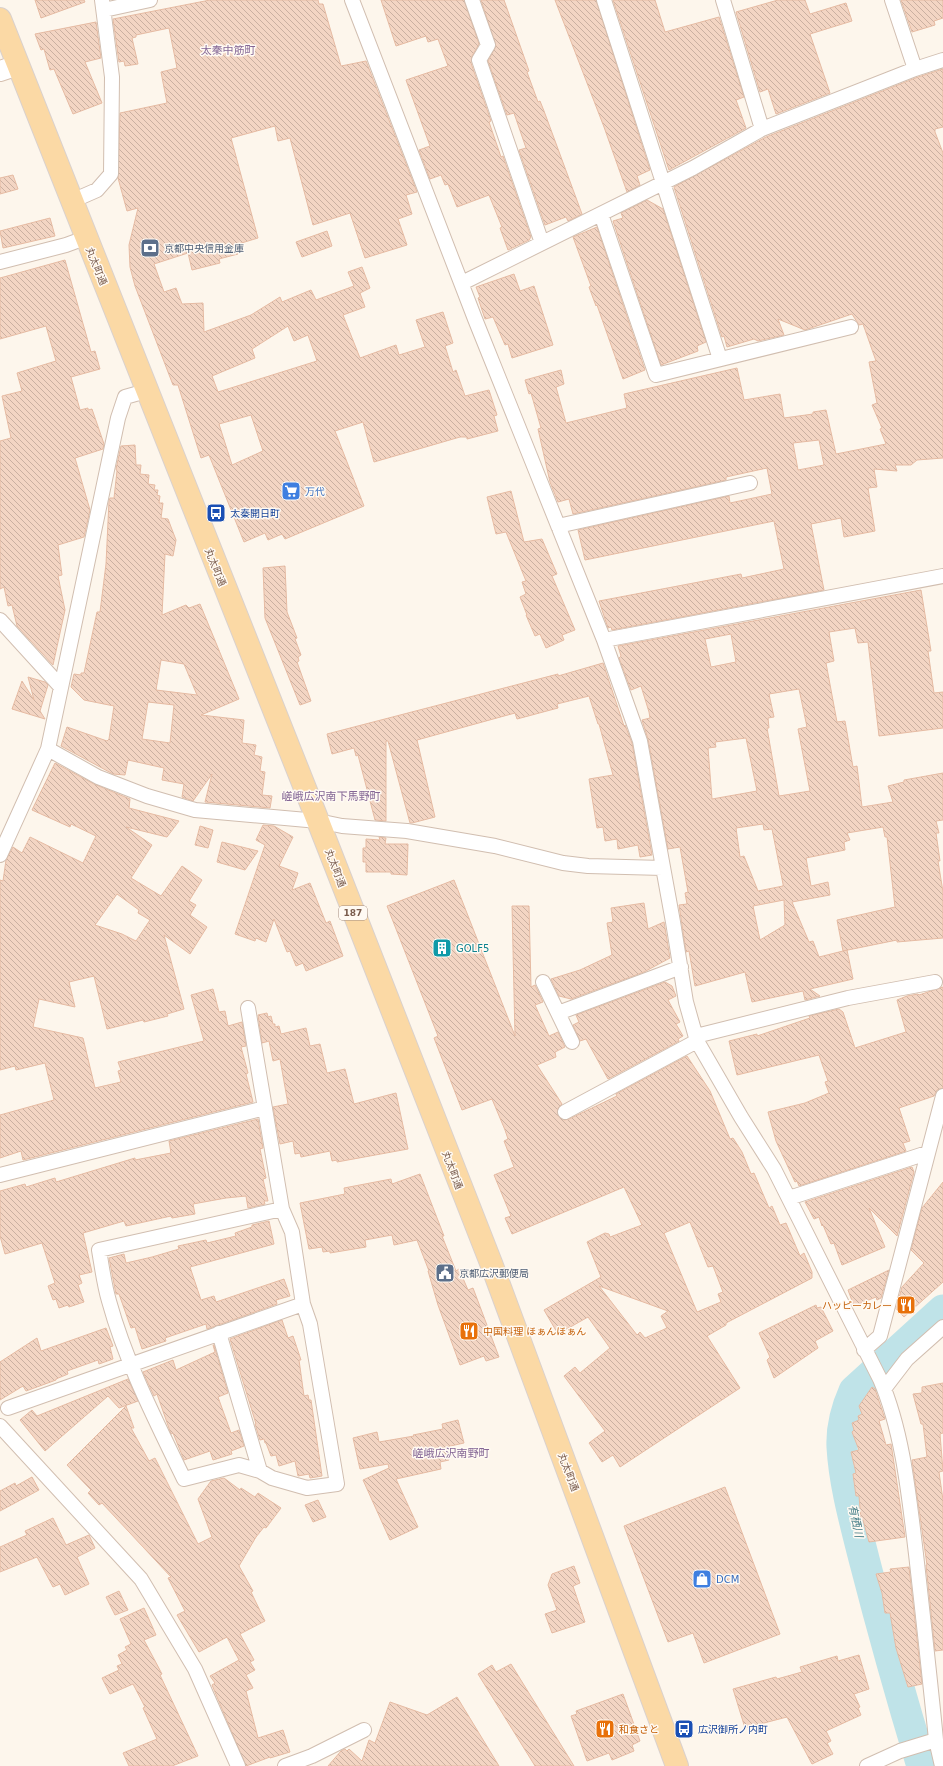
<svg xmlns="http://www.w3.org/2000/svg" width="943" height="1766" font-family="'DejaVu Sans','Noto Sans JP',sans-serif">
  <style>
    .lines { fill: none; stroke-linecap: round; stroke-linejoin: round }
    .river { stroke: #bfe3e8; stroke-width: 31 }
    .building { fill: url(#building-back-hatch); stroke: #e6bba3; fill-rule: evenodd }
    .street-casing { stroke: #d1beb0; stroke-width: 16 }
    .secondary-casing { stroke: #d6c0b0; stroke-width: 22 }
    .primary-casing { stroke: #dad1cd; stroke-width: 24 }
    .street { stroke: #fff; stroke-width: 14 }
    .secondary { stroke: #fff; stroke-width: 20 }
    .primary { stroke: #fbd9a5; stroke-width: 22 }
    .labels { text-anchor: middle; stroke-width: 3; stroke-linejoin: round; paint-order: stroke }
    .shield { fill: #fffaf3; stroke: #a28b7f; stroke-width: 1 }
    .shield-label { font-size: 9px; font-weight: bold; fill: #7a5c4d }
    .service-label { font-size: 10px; fill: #4e5e75; stroke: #fffaf3; text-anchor: start }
    .street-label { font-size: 10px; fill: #7a5c4d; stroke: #fffaf3 }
    .shop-label { font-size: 10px; fill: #366cbe; stroke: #fffaf3; text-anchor: start }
    .transit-label { font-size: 10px; fill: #164399; stroke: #fffaf3; text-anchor: start }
    .culture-label { font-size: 10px; fill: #0d838f; stroke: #fffaf3; text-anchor: start }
    .food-label { font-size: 10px; fill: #c56008; stroke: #fffaf3; text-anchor: start }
    .neighbourhood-label { font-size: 11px; fill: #846695; stroke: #fffaf3 }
    .water-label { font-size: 11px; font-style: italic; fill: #437c86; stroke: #fffaf3 }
  </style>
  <defs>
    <pattern id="building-back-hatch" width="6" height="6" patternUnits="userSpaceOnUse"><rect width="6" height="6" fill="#f3d5c3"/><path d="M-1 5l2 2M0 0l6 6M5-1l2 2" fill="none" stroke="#cab0a1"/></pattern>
  </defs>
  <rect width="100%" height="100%" fill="#fdf6ec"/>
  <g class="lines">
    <path class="river" d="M922,1766C901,1697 882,1629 864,1559C855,1523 844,1484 842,1447C841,1427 846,1409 854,1391L943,1310"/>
  </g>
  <path class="building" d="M35,0H84L85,2L41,18Z
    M210,0H318L319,4H323L341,66L366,61L417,192L406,195L412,214L398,219L407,245L365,258L350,213L313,225L290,138L278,141L275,126L231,138L258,238L235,245L238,254L219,259L220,263L192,270L188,253L154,264L164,292L176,288L182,304L203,303L204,332L251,315L280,297L282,302L311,290L316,300L354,286L348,272L362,267L370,288L360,293L365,307L343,315L360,358L396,345L399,355L425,347L416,320L443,312L453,343L445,346L453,372L456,370L465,396L489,390L497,415L494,416L498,431L467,439V437H460L374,462L363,422L335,431L364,506L285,539L282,534L268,540L265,533L244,542L209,455L201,458L178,385H173L135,286L130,267L129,245L138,208L127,211L118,178L120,113L167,103L161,72L177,68L169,28L136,35V37L132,38L138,64L125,66L124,61L119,62L113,19ZM288,326L294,341L308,335L317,361L218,392L212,376L255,358L252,349ZM251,415L263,451L232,465L219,424Z
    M381,0H464L479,44L472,56L471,63L491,121L489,122L501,157L503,156L531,237L529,240L508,250L500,228L502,227L489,195L457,207L448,184L445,185L441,175L430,179L419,150L430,146L406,80L448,66L438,39L428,42L426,36L396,46Z
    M481,0H504L529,71L527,72L538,102L540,101L544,111L582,214L568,221L566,217L545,225L519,150L526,148L514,113L507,115L488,61L496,46Z
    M555,0H596L650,170L637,176L640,185L627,192L604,127Z
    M613,0H655L665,32L719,17L744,97L736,100L746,128L669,170Z
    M778,0H805L810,14L846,3L852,21L810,34L830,93L776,114L768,89L760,92L736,12Z
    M901,0H943V18L934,21L935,25L912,32Z
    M96,22L101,58L85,62L102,103L73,114L54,69L50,70L44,49L41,50L35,34Z
    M943,69V127L935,129V132L943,153V458L917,460L911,465H895L897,471L874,469L877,487L868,488L875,531L844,537L841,518L811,524L824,590L612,630L611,627L608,628L599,601L741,574L742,578L784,569L774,521L585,560L578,530L729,496L730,503L772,494L767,468L726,477V480L573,514L569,499L558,502L550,482L538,429L541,428L531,393L529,394L525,380L561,370L564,384L556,387L566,423L627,408L624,394L737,368L744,400L780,394L784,418L813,414V412L826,410L836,454L886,444L880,429L882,428L872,405L877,403L869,362L876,361L863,324L859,325L852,314L805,330L778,319L784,335L758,341L754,339L727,347L724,336L722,337L674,187L766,137L918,77ZM819,440L824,465L798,470L793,443Z
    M13,175L18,189L0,194V178Z
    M647,200L663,209L706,342L697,346L698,351L661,365L613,221L623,218L621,213Z
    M50,218L55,236L3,248L0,231Z
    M597,227L645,370L623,379L597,305L596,306L589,287L591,286L573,237Z
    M327,231L332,246L302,257L296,242Z
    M65,260L91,352L95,351L100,369L71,377L80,410L88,408V410L92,409L104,444L103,449L75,458L90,510L84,537L58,545L62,575L58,576L65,610L53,665L17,626L12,605L8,606L4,587L0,589V441L11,438L2,396L22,391L17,373L56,361L46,326L0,339V278Z
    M514,274L520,291L534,286L553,345L512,358L508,344L505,345L493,317L485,319L478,298L480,297L476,287Z
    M135,445L136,465H141L140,474L149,475L148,484L155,485L154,490H158L157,495L160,496L159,503H163L161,518L168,519L176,540L173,556L165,554L162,615L186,605L189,608L200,604L239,699L201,715L244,720L242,743L256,745L254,755L262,757L260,771L265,772L262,795L272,796L270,808L205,802L212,774L193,801L182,797L184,784L162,780L164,768L128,760L125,775L113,774L61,746L67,727L107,741L109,739L114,706L84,700L71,687L74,674L81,675V673H84L97,612H100L106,564L109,501L110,498H114L117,471L116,469L121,446ZM161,660L184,664L197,695L156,690ZM148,702L174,705L170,743L142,739Z
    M511,491L524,542L542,539L557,574L552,576L575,630L562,635L564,640L546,648L540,634L535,636L526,615H527L520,597L526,594L522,582L526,581L506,532L496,534L487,497Z
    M285,566L287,612L297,638L295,639L301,655L298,657L299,661L297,662L311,701L300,705L265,618L263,568Z
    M921,590L931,651H928L934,693L943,692V728L879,736L868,642L858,643L855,628L829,632L834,661L826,663L837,722L845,721L853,767L857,766L862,807L893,802L888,786L904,782V780L943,773V820L936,821L939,833H936L940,861H938L943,892V938L897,942V940L843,951L837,920L895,907L887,837H885L883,827L847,833L850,840L844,842L845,850L806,858L811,886L828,882L830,895L792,902L809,942L813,941L819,957L847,950L853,979L810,989L820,996L805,1000L803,991L752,1002L745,972L695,986L689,951L686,952L679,905L687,904L685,893L688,892L680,847L668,849L648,739L642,720L650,718L649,712L641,686L631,690L619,658L621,656L618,646ZM731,634L736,662L711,667L705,639ZM799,689L807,727L798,729L810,791L779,796L767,728H769L768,718L774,717L769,694ZM746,738L757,791L712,799L708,748L716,747L715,742ZM763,824L764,830L772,829L783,884V886L758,891L744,856L740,857L736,828ZM784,900L785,925L760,940L753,906Z
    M603,663L624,726L625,725L632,743L652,855L640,857L638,845L618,849L617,839L605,841L603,827L597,828L589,779L613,775L599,724H598L589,696L557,704L558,708L517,719L515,713L417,740L435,817L412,823H410L388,741H386V821L375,820L358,755L356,756L354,748L332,754L327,734L558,674V676Z
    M28,677L45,682L48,685L40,711L45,719L12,709L22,681L34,700Z
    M55,763L94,784L130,799L129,808L179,821L167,837L126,827L152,845L131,878L161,896L182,866L202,880L189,901L196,905L190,915L207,927L190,954L164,935L184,1009L167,1014L168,1016L144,1022L143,1020L107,1029L94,976L69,982L75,1007L39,999L33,1027L83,1038L95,1088L121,1082L118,1071L121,1070L118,1062L204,1041L191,995L213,989L219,1012L225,1011L228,1026L242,1022L246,1046L241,1047L248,1073L246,1074L253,1102L23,1160L21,1151L0,1158V1115L54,1100L45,1063L16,1070L15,1066L0,1070V880L3,881L6,860L13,847L22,853L30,837L83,863L96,836L71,824L70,827L32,810ZM117,894L139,910L138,913L150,920L136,941L122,934L95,925Z
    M263,825L274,826L293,837L279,866L298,873L292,890L310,883L326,923L330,921L343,956L306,971L303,963L296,966L290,951L287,952L274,919L266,942L256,938L255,941L235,934L265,845L256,840Z
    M200,826L213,830L208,848L195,845Z
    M379,837L386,838L385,844H408L407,875L391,874V872H366V862H363V848H366V839L380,840Z
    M222,842L258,851L245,870L217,862Z
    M454,880L515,1036L512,906H529L531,987L535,985L543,1002L535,1005L549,1036L558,1032L565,1047L555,1052L556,1057L537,1065L562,1104L558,1108V1116L564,1120L569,1119L617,1096L616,1094L687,1056L710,1091L730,1139L733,1138L742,1152L751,1174L754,1173L769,1208L772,1206L780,1225L786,1223L800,1256L804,1253L812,1272V1278L726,1323V1325L707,1336L740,1388L620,1467L613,1455L602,1462L589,1443L605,1431L564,1376L575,1367L580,1373L610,1348L588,1317L558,1334L544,1310L601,1277L587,1242L605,1233L609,1234L610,1237L642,1225L624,1187L512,1234L505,1218L511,1216L494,1175L514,1167L504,1141L508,1139L505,1130L492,1099L462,1110L434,1038L438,1036L387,906ZM690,1222L708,1267L713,1266L723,1292L718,1294L721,1302L697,1312L664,1233ZM599,1286L668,1311L661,1316L667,1328L645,1338L640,1332L637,1335Z
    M644,903L648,929L664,922L670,958L644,972L571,999L559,996L551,979L580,970L612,955L607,923L613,922L611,908Z
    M665,982L672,986L676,996L668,1000L680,1022L676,1024L683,1036L678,1039L679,1041L608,1079L586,1039L580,1041L573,1025L579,1022L576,1015Z
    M943,987V1088L937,1090L934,1096L899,1108L910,1141L903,1143L906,1151L799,1186L797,1181L795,1182L776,1141L768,1112L805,1103L829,1093L825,1082L828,1081L819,1055L737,1075L729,1041L757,1034V1036L810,1018L809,1016L839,1009L843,1012L855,1048L906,1032L897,1000L907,996L918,994L919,995Z
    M267,1013L268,1017L271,1016L273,1024H275V1027L279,1026L281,1034L306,1028L310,1046L320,1044L327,1073L345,1069L354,1104L396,1093L408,1149L337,1162V1160L332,1161L330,1151L301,1157L300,1153L295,1154L293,1141L280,1144L273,1107L288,1104L280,1059L273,1061L269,1041L262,1043L258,1015Z
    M258,1119L263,1148L260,1149L266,1178L263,1179L268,1201H264L265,1204L248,1208L246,1196L226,1198L193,1204L195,1214L172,1218L171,1216L126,1226L124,1221L83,1233L92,1272L79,1275L82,1283L78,1285L84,1302L69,1307L68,1305L59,1308L56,1299L53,1300L48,1286L55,1283L42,1243L5,1254L0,1236V1191L25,1184L26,1187L55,1178L56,1182L135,1158V1160L171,1153L169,1141Z
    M912,1167L914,1172L897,1236L869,1208L885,1247L842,1265L834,1243L831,1244L823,1225L822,1226L819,1217L814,1219L805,1202Z
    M420,1174L444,1236H442L456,1271L459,1269L468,1290L473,1288L499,1357L486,1361L484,1356L460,1365L438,1305L428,1271H429L417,1240L394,1245L392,1235L365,1240L366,1247L330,1253V1251L323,1252L322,1247L309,1249L300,1203L345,1194L344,1188L391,1179L392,1184Z
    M943,1182V1282L904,1317L896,1309L902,1287L924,1263L911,1250L922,1208Z
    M269,1221L274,1244L190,1267L201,1300L214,1296L216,1302L284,1279L290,1296L276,1300L277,1304L207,1329L206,1324L165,1338L166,1341L142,1349L135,1327L131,1328L119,1294H116L109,1258L124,1254L126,1263L152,1257L179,1249L178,1246L206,1240L207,1243L236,1236L235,1233L252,1227V1225Z
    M889,1270L881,1298L877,1300L876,1297L854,1306L848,1290Z
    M816,1305L817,1308L821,1307L833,1331L815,1341L818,1348L774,1378L767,1360L770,1357L759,1333Z
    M282,1320L288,1338L293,1336L301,1360H299L304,1396L308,1395L309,1400H311L322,1476L310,1478L309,1474L298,1476L295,1461L279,1466L276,1455L271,1456L266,1443H265L264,1439L260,1440L255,1424H256L230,1339Z
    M106,1328L113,1346L110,1347L113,1359L99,1364L98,1360L67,1371L68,1374L56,1379V1380L26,1391L23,1386L0,1400V1362L37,1338L41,1351Z
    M213,1345H214L228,1393L218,1397L231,1433L239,1430L244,1446L231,1451L232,1454L213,1460L210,1451L184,1460L173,1433L171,1434L157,1394L154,1396L143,1372L173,1360L176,1370L215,1352Z
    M128,1379L138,1401L119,1408L108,1396L45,1451L20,1420L32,1410L37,1416Z
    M943,1383V1433L940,1434L943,1471L939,1472L943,1500V1650L935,1651L926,1565H927L912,1460L927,1457L923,1424H921L913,1394L922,1393V1387Z
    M872,1387L875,1389L885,1419L879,1421L886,1445L891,1444L892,1450L905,1537L869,1542L863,1520H861L859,1496H856L853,1474L856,1473L851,1452L859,1450L852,1432L854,1430L852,1423L859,1420L858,1416L862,1414L859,1406Z
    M126,1406L134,1428H131L149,1461L155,1458L198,1544L212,1537L198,1499L211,1481L224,1478L240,1490L241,1488L255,1497L258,1493L281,1508L266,1528L264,1527L256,1537L239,1566L253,1591L251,1592L265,1621L240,1634L254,1660L250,1662L255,1670L246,1675L253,1688L246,1691L258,1738L283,1730L290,1752L270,1758V1757L246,1766L212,1685L215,1683L210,1676L239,1660L227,1637L199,1652L177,1615L185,1611L168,1578L171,1577L102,1503L99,1505L88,1493L91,1490L67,1465Z
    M458,1420L464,1443L446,1447L449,1460L440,1462L441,1469L396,1479L418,1527L390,1540L363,1480L389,1468L388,1464L360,1469L353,1438L377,1432L379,1442L414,1436L413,1435L443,1429L442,1424Z
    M32,1477L39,1490L0,1511V1491L15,1483L16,1486Z
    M725,1487L780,1634L704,1663L693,1633L668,1642L624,1526Z
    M318,1500L326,1517L313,1522L305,1505Z
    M53,1518L66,1545L89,1535L95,1548L77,1557L89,1584L65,1595L60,1584L53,1587L37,1557L0,1572V1547L27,1535L25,1531Z
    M574,1566L580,1583L573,1586L585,1622L552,1633L545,1614L557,1610L548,1585L552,1574Z
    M909,1567L922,1684L908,1687L896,1648L890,1613H885L882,1593L876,1574L891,1572L890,1569Z
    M119,1591L128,1610L115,1615L106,1597Z
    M144,1608L156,1635L144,1640L162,1674L160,1675L198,1756L172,1766H129L123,1753L157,1739L143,1708L145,1707L133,1684L110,1694L102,1678L119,1670L117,1666L122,1664L118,1655L127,1650L125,1647L131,1644L120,1619Z
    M859,1655L869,1689L854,1694L860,1707L858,1708L861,1715L826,1731L831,1741L827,1743L833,1754L812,1764L787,1717L745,1728L733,1689L776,1677L777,1679L802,1672L800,1667L837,1656L838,1661Z
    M511,1664L574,1766H535L478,1674L492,1665L496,1672Z
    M623,1694L640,1741L632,1745L634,1751L612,1760L609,1753L587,1761L571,1716L577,1714L576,1711Z
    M457,1697L499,1766H328L341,1751L345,1749L347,1751L349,1749L362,1761L369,1740L375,1743L390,1702L427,1715Z"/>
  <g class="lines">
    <defs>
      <path id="street" d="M352,0L475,319L604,640L640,741L673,922L686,1002L697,1041L741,1117L774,1169L880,1379C903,1432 909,1496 916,1554C923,1616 930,1678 936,1740L900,1751L867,1766
        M472,0L488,45L479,60L542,243
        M604,0L720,359
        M723,0L762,129
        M892,0L915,69
        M104,10L150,0
        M72,201L97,190L111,174L112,77L102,0
        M601,214L656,375L851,327
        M0,262L66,245L85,238
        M462,283L693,168L762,129L915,69L943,60
        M558,526L750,483
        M0,620L61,687
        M604,640L943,576
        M48,749L98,777L147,796L195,810L318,821L342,826L407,831L495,846L563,863L588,866L663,868
        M0,855L48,749L118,418L125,397L146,391
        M543,982L572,1042
        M248,1008L282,1209
        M558,1013L681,967
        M696,1036L848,998L935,982
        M565,1112L697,1041
        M0,1175L265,1108
        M789,1198L927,1153
        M282,1209L292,1232L303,1304L310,1324L337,1484L307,1488L272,1478L260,1471L239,1465L184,1479C156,1421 126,1363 109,1301C104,1284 102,1267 99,1250Z
        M219,1333L260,1471
        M864,1350L880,1336L943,1096
        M884,1389L907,1359L943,1327
        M8,1408L303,1304
        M0,1426L141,1579L195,1669L238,1766
        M936,1740L942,1766
        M285,1766L312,1756L364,1730"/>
      <path id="secondary" d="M0,71L18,65"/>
      <path id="primary" d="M0,19L318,821L491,1263L677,1766"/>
    </defs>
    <use href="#street" class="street-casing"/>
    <use href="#secondary" class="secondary-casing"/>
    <use href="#primary" class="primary-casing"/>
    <use href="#street" class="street"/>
    <use href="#secondary" class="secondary"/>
    <use href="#primary" class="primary"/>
  </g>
  <defs>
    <symbol id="bank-square" viewBox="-11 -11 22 22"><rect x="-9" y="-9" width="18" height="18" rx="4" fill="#5c6f8a" stroke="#fffaf3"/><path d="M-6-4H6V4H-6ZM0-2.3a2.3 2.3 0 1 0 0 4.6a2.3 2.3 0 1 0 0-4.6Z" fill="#fff"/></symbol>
    <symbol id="supermarket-square" viewBox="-11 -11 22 22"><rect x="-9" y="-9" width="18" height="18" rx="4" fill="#3f7fe0" stroke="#fffaf3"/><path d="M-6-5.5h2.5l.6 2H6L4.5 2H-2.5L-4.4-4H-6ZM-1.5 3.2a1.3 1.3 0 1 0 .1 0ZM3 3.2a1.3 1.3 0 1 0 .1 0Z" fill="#fff"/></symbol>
    <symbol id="bus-square" viewBox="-11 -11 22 22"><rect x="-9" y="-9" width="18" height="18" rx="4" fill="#1a4fb4" stroke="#fffaf3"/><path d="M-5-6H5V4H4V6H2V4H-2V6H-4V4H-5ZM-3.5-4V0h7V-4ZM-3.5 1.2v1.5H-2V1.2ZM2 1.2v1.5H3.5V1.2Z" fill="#fff"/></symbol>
    <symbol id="building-square" viewBox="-11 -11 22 22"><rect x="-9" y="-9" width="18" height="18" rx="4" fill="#0f9aa8" stroke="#fffaf3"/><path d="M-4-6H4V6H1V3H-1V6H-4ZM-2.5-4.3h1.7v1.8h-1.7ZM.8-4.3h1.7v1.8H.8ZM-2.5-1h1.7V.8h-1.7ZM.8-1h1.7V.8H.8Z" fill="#fff"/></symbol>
    <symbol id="civic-square" viewBox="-11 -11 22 22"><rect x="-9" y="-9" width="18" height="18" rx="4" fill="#5c6f8a" stroke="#fffaf3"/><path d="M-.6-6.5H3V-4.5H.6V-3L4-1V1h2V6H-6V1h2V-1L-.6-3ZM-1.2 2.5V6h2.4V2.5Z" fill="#fff"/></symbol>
    <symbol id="restaurant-square" viewBox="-11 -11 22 22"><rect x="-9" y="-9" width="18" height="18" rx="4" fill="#e8710a" stroke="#fffaf3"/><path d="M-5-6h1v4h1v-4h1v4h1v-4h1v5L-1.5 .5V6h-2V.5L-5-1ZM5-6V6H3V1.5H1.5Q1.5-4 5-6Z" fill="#fff"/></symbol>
    <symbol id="shop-square" viewBox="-11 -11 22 22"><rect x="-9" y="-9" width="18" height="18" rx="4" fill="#3f7fe0" stroke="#fffaf3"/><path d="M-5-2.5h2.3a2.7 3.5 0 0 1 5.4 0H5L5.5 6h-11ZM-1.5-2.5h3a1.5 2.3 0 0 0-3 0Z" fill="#fff"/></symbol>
  </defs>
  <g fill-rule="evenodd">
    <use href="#bank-square" x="139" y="237" width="22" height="22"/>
    <use href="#supermarket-square" x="280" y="480" width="22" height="22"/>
    <use href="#bus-square" x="205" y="502" width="22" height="22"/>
    <use href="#building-square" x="431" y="937" width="22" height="22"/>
    <use href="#civic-square" x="434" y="1262" width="22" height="22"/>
    <use href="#restaurant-square" x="895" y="1294" width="22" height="22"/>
    <use href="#restaurant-square" x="458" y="1320" width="22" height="22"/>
    <use href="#shop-square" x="691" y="1568" width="22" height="22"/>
    <use href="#restaurant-square" x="594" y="1718" width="22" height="22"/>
    <use href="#bus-square" x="673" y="1718" width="22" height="22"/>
  </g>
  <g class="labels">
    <rect class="shield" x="339" y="906" width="28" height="14" rx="3"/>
    <g class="shield-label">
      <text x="353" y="916">187</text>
    </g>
    <g class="service-label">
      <text x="164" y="252">京都中央信用金庫</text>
      <text x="459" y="1277">京都広沢郵便局</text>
    </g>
    <g class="street-label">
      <text transform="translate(97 266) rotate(68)" y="4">丸太町通</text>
      <text transform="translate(216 567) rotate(68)" y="4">丸太町通</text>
      <text transform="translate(336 868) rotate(69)" y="4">丸太町通</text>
      <text transform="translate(453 1170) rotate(69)" y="4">丸太町通</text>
      <text transform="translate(569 1472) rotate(69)" y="4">丸太町通</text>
    </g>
    <g class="shop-label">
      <text x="305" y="495">万代</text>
      <text x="716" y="1583">DCM</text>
    </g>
    <g class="transit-label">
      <text x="230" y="517">太秦開日町</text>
      <text x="698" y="1733">広沢御所ノ内町</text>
    </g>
    <g class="culture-label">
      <text x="456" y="952">GOLF5</text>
    </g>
    <g class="food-label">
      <text x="892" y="1309" text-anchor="end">ハッピーカレー</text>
      <text x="483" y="1335">中国料理 ほぁんほぁん</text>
      <text x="619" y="1733">和食さと</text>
    </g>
    <g class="neighbourhood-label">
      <text x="228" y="54">太秦中筋町</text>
      <text x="331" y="800">嵯峨広沢南下馬野町</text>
      <text x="451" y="1457">嵯峨広沢南野町</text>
    </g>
    <g class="water-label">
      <text transform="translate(856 1521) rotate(78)" y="4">有栖川</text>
    </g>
  </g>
</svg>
